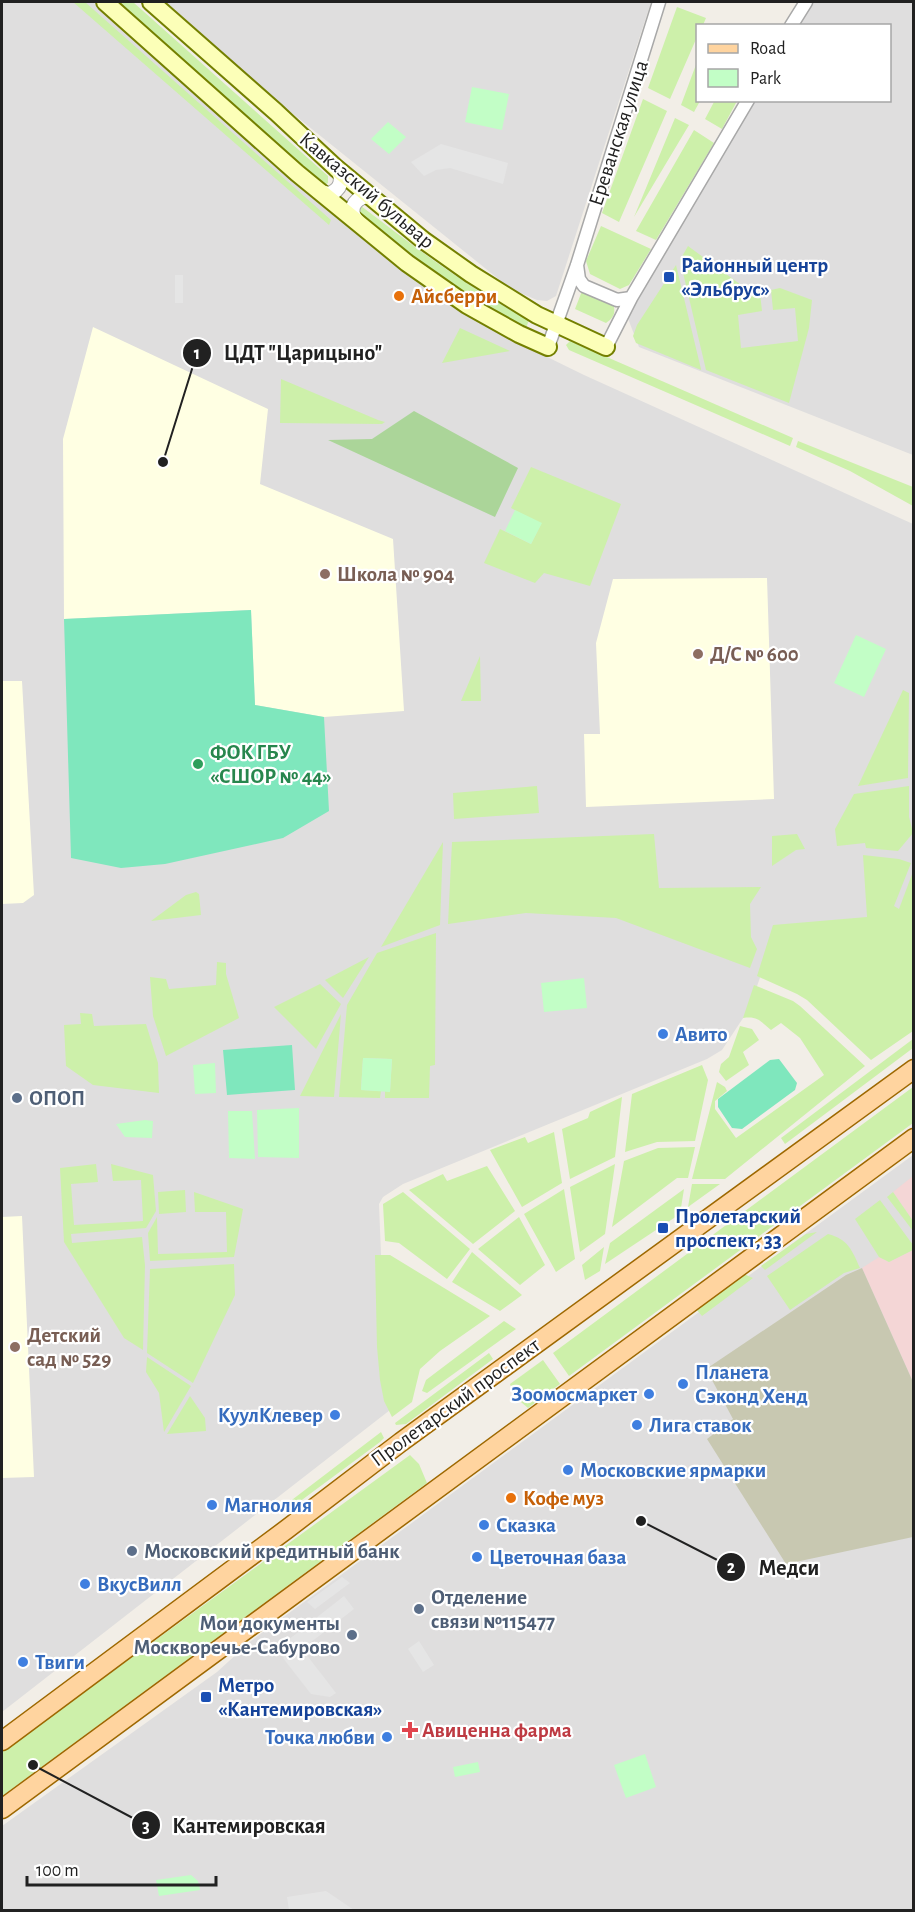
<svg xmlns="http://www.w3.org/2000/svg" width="915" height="1912" font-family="'Alegreya Sans',sans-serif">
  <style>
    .residential { fill: #dfdede }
    .commercial { fill: #f4d6d6 }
    .education { fill: #ffffe3 }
    .construction { fill: #c8c8b1 }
    .grass { fill: #cdf0aa }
    .forest { fill: #abd599 }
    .park { fill: #c2fec6 }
    .pitch { fill: #7fe7bd }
    .parking { fill: #e5e5e5 }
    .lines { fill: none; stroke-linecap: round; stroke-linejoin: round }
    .minor-casing { stroke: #a8a8a8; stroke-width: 15 }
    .tertiary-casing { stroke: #a8a8a8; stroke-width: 16 }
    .secondary-casing { stroke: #748000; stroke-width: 20 }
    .primary-casing { stroke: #9e6800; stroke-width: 21 }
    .minor { stroke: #fff; stroke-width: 12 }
    .tertiary { stroke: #fff; stroke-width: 14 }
    .secondary { stroke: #fcffb8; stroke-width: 16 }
    .primary { stroke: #ffd49f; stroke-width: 18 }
    .transit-dot { fill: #1a4fb4; stroke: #fff; stroke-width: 2 }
    .food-dot { fill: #e8710a; stroke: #fff; stroke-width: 2 }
    .education-dot { fill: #8d6e63; stroke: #fff; stroke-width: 2 }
    .leisure-dot { fill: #2e9e5b; stroke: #fff; stroke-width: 2 }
    .shop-dot { fill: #3f7fe0; stroke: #fff; stroke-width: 2 }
    .service-dot { fill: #5c6f8a; stroke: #fff; stroke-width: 2 }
    .health-dot { fill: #e0444e; stroke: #fff; stroke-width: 2 }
    .labels { text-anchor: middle; stroke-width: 4.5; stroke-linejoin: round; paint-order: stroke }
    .street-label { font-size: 21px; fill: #212121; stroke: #fff }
    .transit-label { font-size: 21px; font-weight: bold; fill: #164399; stroke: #fff; text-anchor: start }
    .food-label { font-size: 21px; font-weight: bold; fill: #c56008; stroke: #fff; text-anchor: start }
    .education-label { font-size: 21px; font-weight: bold; fill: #785e54; stroke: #fff; text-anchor: start }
    .leisure-label { font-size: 21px; font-weight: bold; fill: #27864d; stroke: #fff; text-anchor: start }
    .shop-label { font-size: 21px; font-weight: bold; fill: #366cbe; stroke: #fff; text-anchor: start }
    .service-label { font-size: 21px; font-weight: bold; fill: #4e5e75; stroke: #fff; text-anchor: start }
    .health-label { font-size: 21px; font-weight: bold; fill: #be3a42; stroke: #fff; text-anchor: start }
    .leader { fill: none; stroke: #212121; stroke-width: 2 }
    .callout-dot { fill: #212121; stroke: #fff; stroke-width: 2 }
    .mark-label { font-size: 18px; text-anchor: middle; font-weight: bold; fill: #fff }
    .callout-label { font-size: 22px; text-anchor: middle; font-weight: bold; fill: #212121; stroke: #fff; stroke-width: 4.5; stroke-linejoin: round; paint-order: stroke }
  </style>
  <rect width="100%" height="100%" fill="#f2eee7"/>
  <path class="residential" d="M2,2H93L289,176L423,285L492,330L584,375L913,524V921L776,932L749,1009L722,1050L707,1059L403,1184L383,1197L379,1204L386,1382L399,1403L2,1712Z
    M166,2H651L556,296L547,301L537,300L511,289L282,105Z
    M813,2H913V455L639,347L627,316L755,101L890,100V26L799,25Z
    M913,1155V1910H2V1826L217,1672L251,1641Z"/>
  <path class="commercial" d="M913,1176V1221L893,1192Z
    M913,1250V1382L862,1268L879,1257L889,1262Z"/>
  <path class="education" d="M93,327L268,409L260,484L393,539L404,711L324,717L255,705L251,610L64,619L63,439Z
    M767,578L774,799L586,807L584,734H600L596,643L613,579Z
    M2,681H22L34,895L23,903L2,904Z
    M22,1216L34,1477L2,1478V1217Z"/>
  <path class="construction" d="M862,1268L913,1382V1537L786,1564L707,1439L733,1419L706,1369L846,1275Z"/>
  <path class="grass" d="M73,2H85L331,220L329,225Z
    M118,2H133L328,176V183L323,186L319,185Z
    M677,7L706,18L703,25L698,26L697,37L670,99L648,88Z
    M697,62L698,100L700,101L694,112L681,105Z
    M643,99L667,111L619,222L602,213Z
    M715,100L737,101L722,129L705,119Z
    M675,118L689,125L634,217Z
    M694,130L714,143L656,240L636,231Z
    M361,206C415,247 469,289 529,320L526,328C464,296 409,256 356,212Z
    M601,226L651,249L629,285L620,289L590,274L586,261Z
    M688,246L752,293H760L762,311L738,315L741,348L798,341L795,308L773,310L771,290L780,288L812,300L809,328L789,403L706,370L680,260Z
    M676,265L701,369V370L636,343L633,336L637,325Z
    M582,291L613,303C616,313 614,318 606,323L575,309Z
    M460,328L510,351L442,363Z
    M570,341L793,438L790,446L569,350L566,345Z
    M281,379L378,420L385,422L382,424L280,423Z
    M798,441L913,487V506L850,471L796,447Z
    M531,467L621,504L590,586L544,573L535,583L484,563L500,529L531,544L541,524L511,508Z
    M480,656L481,701H461Z
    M903,690L909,693L908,778L858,786Z
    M537,786L539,813L454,819L453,793Z
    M909,786V817L913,833L898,851L866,848L865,843L837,846L835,829L854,794Z
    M654,834L659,888L761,887L750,904L751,937L757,949L750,968L616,918L526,913L448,924L452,842Z
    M797,834L805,849L796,850L772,866V836Z
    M443,842L440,925L381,947Z
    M863,855L899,859L911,863L894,906L899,909L914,869L913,1031L871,1060L807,1000L797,994L757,976L773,925L867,917Z
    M196,892L199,894L201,915L151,921L186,895Z
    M436,933L435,1065L430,1066L429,1098H385V1091L390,1092L392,1059L363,1058L361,1090L381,1091L380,1098L339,1097L347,1005L377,953Z
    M369,957L343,998L325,980Z
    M217,962L226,963V974L239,1018L166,1056L153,1016L150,977L166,979L169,989L216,985Z
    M320,984L341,1004L316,1049L274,1007Z
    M754,985L793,1001L800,1006L865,1066L725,1179H692L717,1082L725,1087L727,1091L715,1101V1109L736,1138L824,1075L800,1038L781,1023L771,1030C760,1021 758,1016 743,1018Z
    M80,1013L92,1014L94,1026L146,1024L158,1063L159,1093L93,1085L66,1066L64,1025L81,1024Z
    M341,1014L334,1097L300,1096Z
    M740,1026L752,1029L759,1040L743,1052L749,1065L726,1081L719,1072L721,1064L729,1057Z
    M913,1039V1048L785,1144L781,1138Z
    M702,1065L708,1080L695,1141L657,1142L625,1152L632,1094Z
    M913,1087V1123L569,1376L553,1353Z
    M622,1097L615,1157L570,1179L562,1129L588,1118L590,1112Z
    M554,1132L562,1183L522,1207L490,1150L525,1137L528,1143Z
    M695,1147L688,1178H677L612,1227L624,1161L658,1148Z
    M96,1164L98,1182L71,1184L74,1225L143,1221L141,1180L113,1181L111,1164L153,1175L156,1211L146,1228L71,1234L72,1243L142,1237L145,1265L143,1350L124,1338L64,1242L60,1168Z
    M615,1164L605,1234L580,1252L570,1187Z
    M487,1166L515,1211L473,1244L409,1190L443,1174L447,1181Z
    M692,1184H720L688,1207Z
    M564,1189L575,1259L556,1272L524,1214Z
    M684,1189L680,1214L605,1264L610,1243Z
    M185,1190L186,1212L159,1214L158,1192Z
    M194,1192L243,1209L234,1257L150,1261L148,1233L157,1217L158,1254L227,1252L226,1212H195Z
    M403,1192L470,1249L447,1279L399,1243L385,1241L383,1204Z
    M893,1192L913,1221V1231L887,1197Z
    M880,1200L913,1245V1250L889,1262L879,1257L855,1219Z
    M519,1217L545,1265L520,1285L478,1249Z
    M817,1232L765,1270L761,1266L806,1234Z
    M828,1234C848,1239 852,1250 860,1268L844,1273L790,1310L767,1276Z
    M604,1247L600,1271L585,1280L582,1265Z
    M472,1252L522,1295L500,1311L452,1282Z
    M375,1255H390L490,1316L440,1351L420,1369L412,1402L392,1417L384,1401L380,1380L377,1347Z
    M234,1264L235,1295L193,1383L147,1353L150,1269Z
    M744,1274L753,1278L702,1316L696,1309Z
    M504,1321L516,1329L427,1393L422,1391L426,1380Z
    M489,1353L493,1359L406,1424L396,1425L395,1423Z
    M147,1357L191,1386L164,1432L159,1393L146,1372Z
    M543,1360L560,1384L528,1408L515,1397L510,1384Z
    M190,1396L205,1418L206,1431L167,1434Z
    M381,1432L384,1438L380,1442L291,1508L287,1510L280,1509Z
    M410,1455L419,1464L427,1483L2,1796V1752Z"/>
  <path class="forest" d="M414,411L518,468L495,517L328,440L372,439Z"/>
  <path class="park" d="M472,87L509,94L502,130L465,122Z
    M388,122L406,137L389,154L371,139Z
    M515,510L542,523L531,544L505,531Z
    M856,635L886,649L864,697L834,683Z
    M584,978L587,1008L544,1012L541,983Z
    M363,1058L392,1059L390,1092L361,1090Z
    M215,1063L216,1093L195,1094L193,1065Z
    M299,1108V1158L258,1157L257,1110Z
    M228,1111H252L255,1159L229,1158Z
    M145,1120L153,1121L152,1138L125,1137L116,1124Z
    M645,1754L656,1787L626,1798L614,1765Z
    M478,1762L480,1772L455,1777L453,1767Z
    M191,1875L198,1881L200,1890L159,1896L156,1880Z"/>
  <path class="pitch" d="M251,610L255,705L324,717L329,811L283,838L165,864L121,868L71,858L64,619Z
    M292,1045L295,1090L227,1095L223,1050Z
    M779,1059L797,1083L795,1090L742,1129L732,1128L718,1107V1099L770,1060Z"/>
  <path class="parking" d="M441,144L508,163L503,184L450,168L436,170L424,176L411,162Z
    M175,275H183V303H175Z
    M342,1577L350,1583L315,1609L307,1602Z
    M344,1596L354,1609L302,1649L336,1693L330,1697L311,1694L283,1658L289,1653L283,1644Z
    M419,1641L434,1665L423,1672L408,1649Z
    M326,1891L354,1910H289L287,1897Z"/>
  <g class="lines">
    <defs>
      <path id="minor" d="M791,26L806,2
        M577,265L579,279L584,286L617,300L631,298
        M548,347L577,265L659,2
        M606,347L631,298L748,100"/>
      <path id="tertiary" d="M318,191L328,194C341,191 345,178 336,168
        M358,222C348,212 352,200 366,196L375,199"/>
      <path id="secondary" d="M105,2L297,173L407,263L467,305L519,334L548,347
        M151,2L276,112L336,168L423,240L471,274L537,315L606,347"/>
      <path id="primary" d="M2,1741L287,1529L401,1442L914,1069
        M2,1809L914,1138"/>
    </defs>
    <use href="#minor" class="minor-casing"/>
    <use href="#tertiary" class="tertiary-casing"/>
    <use href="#secondary" class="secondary-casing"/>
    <use href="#primary" class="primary-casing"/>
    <use href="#minor" class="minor"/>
    <use href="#tertiary" class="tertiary"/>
    <use href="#secondary" class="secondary"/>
    <use href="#primary" class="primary"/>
  </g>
  <g class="transit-dot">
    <rect x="663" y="271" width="12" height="12" rx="3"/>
    <rect x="657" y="1222" width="12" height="12" rx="3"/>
    <rect x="200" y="1691" width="12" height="12" rx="3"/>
  </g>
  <g class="food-dot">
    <circle cx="399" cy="296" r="6"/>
    <circle cx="511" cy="1498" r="6"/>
  </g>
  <g class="education-dot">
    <circle cx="325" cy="574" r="6"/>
    <circle cx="698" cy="654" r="6"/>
    <circle cx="15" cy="1347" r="6"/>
  </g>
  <circle class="leisure-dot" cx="198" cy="764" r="6"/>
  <g class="shop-dot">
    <circle cx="663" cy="1034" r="6"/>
    <circle cx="683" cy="1384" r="6"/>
    <circle cx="649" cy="1394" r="6"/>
    <circle cx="335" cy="1415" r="6"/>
    <circle cx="637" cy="1425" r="6"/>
    <circle cx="568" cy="1470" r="6"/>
    <circle cx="212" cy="1505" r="6"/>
    <circle cx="484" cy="1525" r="6"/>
    <circle cx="477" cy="1557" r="6"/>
    <circle cx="85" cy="1584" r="6"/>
    <circle cx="23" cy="1662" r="6"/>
    <circle cx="387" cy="1737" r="6"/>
  </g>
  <g class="service-dot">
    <circle cx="17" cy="1098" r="6"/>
    <circle cx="132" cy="1551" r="6"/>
    <circle cx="419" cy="1609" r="6"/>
    <circle cx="352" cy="1635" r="6"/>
  </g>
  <path class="health-dot" d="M407 1721h6v6h6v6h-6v6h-6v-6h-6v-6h6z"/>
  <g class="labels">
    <g class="street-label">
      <text transform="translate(618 133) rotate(-72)" y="7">Ереванская улица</text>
      <text transform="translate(367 190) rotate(40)" y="7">Кавказский бульвар</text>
      <text transform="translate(455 1402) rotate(-36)" y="7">Пролетарский проспект</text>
    </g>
    <g class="transit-label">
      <text x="681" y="272">Районный центр<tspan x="681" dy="24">«Эльбрус»</tspan></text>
      <text x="675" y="1223">Пролетарский<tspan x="675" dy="24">проспект, 33</tspan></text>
      <text x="218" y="1692">Метро<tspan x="218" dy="24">«Кантемировская»</tspan></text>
    </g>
    <g class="food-label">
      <text x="411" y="303">Айсберри</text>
      <text x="523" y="1505">Кофе муз</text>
    </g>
    <g class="education-label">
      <text x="337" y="581">Школа № 904</text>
      <text x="710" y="661">Д/C № 600</text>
      <text x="27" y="1342">Детский<tspan x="27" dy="24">сад № 529</tspan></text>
    </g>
    <g class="leisure-label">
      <text x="210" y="759">ФОК ГБУ<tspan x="210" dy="24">«СШОР № 44»</tspan></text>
    </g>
    <g class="shop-label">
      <text x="675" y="1041">Авито</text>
      <text x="695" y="1379">Планета<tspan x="695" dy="24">Сэконд Хенд</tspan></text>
      <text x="637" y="1401" text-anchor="end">Зоомосмаркет</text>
      <text x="323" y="1422" text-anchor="end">КуулКлевер</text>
      <text x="649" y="1432">Лига ставок</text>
      <text x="580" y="1477">Московские ярмарки</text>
      <text x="224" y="1512">Магнолия</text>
      <text x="496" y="1532">Сказка</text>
      <text x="489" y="1564">Цветочная база</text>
      <text x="97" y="1591">ВкусВилл</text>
      <text x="35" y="1669">Твиги</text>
      <text x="375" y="1744" text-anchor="end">Точка любви</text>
    </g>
    <g class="service-label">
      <text x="29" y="1105">ОПОП</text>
      <text x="144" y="1558">Московский кредитный банк</text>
      <text x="431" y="1604">Отделение<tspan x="431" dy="24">связи №115477</tspan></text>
      <text x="340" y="1630" text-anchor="end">Мои документы<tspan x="340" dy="24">Москворечье-Сабурово</tspan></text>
    </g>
    <g class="health-label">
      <text x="422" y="1737">Авиценна фарма</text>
    </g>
  </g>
  <path class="leader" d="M163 462L197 353M641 1521L731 1567M33 1765L146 1825"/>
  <g class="callout-dot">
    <circle cx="163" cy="462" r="6"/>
    <circle cx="641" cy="1521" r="6"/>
    <circle cx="33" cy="1765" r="6"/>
    <circle cx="197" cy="353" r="15"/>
    <circle cx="731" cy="1567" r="15"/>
    <circle cx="146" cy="1825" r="15"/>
  </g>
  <g class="mark-label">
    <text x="197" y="359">1</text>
    <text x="731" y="1573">2</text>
    <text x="146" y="1832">3</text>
  </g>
  <g class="callout-label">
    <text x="303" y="360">ЦДТ "Царицыно"</text>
    <text x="789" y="1575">Медси</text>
    <text x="249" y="1833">Кантемировская</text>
  </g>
  <rect width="915" height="1912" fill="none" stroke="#212121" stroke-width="6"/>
  <rect x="696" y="24" width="195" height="78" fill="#ffffff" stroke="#a6a6a6" stroke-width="1.5"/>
  <rect x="708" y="44" width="30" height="9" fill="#ffd49f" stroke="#a6a6a6" stroke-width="1.5"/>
  <text x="750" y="54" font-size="18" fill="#212121">Road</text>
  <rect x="708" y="69" width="30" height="18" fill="#c2fec6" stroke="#a6a6a6" stroke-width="1.5"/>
  <text x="750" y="84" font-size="18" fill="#212121">Park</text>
  <path d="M27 1876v9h189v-9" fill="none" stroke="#212121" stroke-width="3"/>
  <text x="36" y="1876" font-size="18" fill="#212121" stroke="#ffffff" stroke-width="4.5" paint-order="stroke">100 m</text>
</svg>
